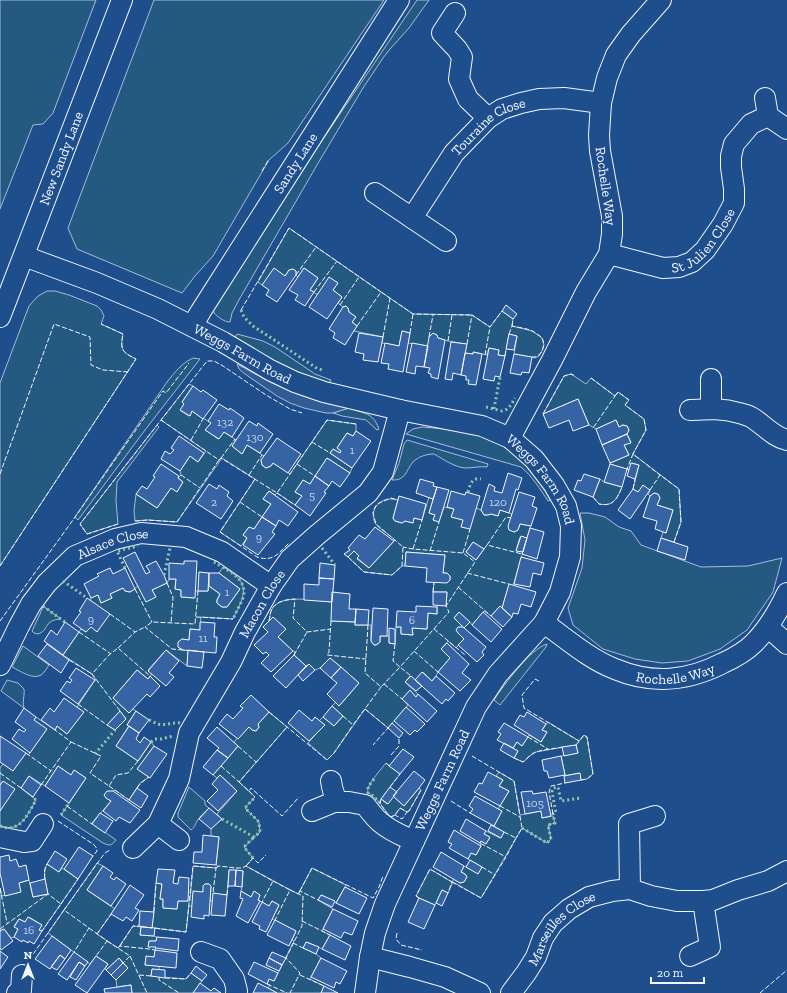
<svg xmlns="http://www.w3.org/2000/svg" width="787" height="993" font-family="'Zilla Slab',serif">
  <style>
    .green { fill: #245a82; stroke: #a8bbd7; fill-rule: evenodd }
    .parking { fill: #305b95; stroke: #a8bbd7 }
    .building { fill: #3563a3; stroke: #f2f6ff }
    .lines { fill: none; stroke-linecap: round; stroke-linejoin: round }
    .minor-casing { stroke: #f2f6ff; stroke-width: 22 }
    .minor { stroke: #1f4e8c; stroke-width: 20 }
    .hedge { stroke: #97c8a6; stroke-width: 3; stroke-dasharray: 2 3; stroke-linecap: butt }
    .fence { stroke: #f2f6ff; stroke-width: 1; stroke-dasharray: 5 2; stroke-linecap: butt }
    .labels { text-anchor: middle; stroke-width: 3; stroke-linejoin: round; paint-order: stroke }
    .number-label { font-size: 12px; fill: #c3d1e8 }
    .street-label { font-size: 14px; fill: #f2f6ff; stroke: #1f4e8c }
  </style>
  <rect width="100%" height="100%" fill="#1f4e8c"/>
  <path class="green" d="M0,0H96L53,113L43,124L33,125L0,209Z
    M154,0H384L288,143L269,160L213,256L195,276L182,293L77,249L68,228Z
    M417,0H429L409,28L390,49L383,58L363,88L317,165L240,298L232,313L230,322C224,322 218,317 214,313L213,308L321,142Z
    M289,228L413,314L472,315L490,327L502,311L513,319L512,326L532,331L542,338L544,345L542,351L539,356L535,358L514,354L517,336L509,334L505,356L498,355L499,350L489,348L487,355L474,352L473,354L465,353L466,344L448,341L438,338L437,335L433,334L428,346L408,343L410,333L402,331L399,346L382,343L383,337L354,331L357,326L352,322L356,317L349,312L348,308L346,306L343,307L338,303L342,297L333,290L338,283L330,278L318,295L310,290L318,278L304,268L298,277L296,275V271L289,270L285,276L262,285L258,282Z
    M47,291H55L69,295L97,306L101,310L104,316L101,324L123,334C120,350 122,352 136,359L0,566V383L29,306L38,296Z
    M237,334L263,341L275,347L315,374L331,380L329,383L296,373L234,339Z
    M193,358L200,359L145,430L78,520L75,517L167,382C175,372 182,363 193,358Z
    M571,374L586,384L591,378L615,396L618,392L629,400L625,405L644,419L646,430L633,454L679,489L681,522L674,542L661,538L663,532L666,533L673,510L657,505L660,498L658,494L654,493L650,496L648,494L650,490L638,492L633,489L639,465L632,463L629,470L610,464V463L629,455L624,445L631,442L627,434L629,430L627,426L623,425L619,427L616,420L596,429L589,425L578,399L543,414L564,376Z
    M189,384L193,386L182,402L184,404L181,411L189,416L192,411L211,423L206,430L218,439L224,432L235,439L236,440L232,446L242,454L247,445L264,456L261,460L262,465L266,468L271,466L273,463L290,474L327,420L356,424V431L353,436L347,433L337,448L341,451L340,453L333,449L330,453L352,468L350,473L327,458L310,484L303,480L295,492L302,496L295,505L277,493L275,495L269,491L263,499L271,504L254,529L249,527L243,535L247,538L241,546L220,532L255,479L222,458L177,522L148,520L135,521L134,511L136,494L157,508L171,488L177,491L183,482L178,478L181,475L180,471L190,456L198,462L206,451L161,420Z
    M349,408C364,414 373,412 379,429L377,430L366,420L342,416L333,413Z
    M157,425L159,427L117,482L116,501L118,524L87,534L80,524Z
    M422,427C446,429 472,431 494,441C517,452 539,477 550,500L548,501C540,489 532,476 521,467L406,434L413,429Z
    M407,440L488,464L487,467C480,466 473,468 465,468C454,467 443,459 434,454C426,454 418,457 413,462C406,470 406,481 392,480L399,463L404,444Z
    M600,479L604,482L622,487C617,499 613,507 599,504L593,497Z
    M429,497L433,499L429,513L435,515L433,520L439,521L444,507L454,509L452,517L463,520L476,508L481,510L484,515H488L491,514L498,516L500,510L512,514L514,532L518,530L520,524L531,526L530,528L527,538L520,537L516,550L523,552L513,586L509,585L502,608L500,606L491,616L484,611L472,625L470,622L458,613L454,618L463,627L457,630L458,633L464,639L456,648L448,641L441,649L450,658L438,672L436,676L432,681L423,672L415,680L410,676L405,682L418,694L416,697L410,691L402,699L408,705L388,728L365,709L334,753L327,760L308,743L324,725L319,721L323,717L334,726L343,716L332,706L336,702L340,705L359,683L330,658L320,668L315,670L309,664L306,666L294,655L295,652L293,651L278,637L286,629L269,621C270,617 270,612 272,609C281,593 317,601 332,602V621L355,622V625H371V641L374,645H376L380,642V636H389V643L395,644L396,627H401V634L413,635L412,628L427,629L428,613L437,614V605H446L447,592H433L434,582L450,580V576L447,573H443L445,555L406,552L405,566H402L392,575L364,572L348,557L354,551L359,556L357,559L369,568L395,540C390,535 379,529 375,523C369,511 379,498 392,499C394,499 396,500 398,500L393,518L395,521L402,523L405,521L413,523L414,518L422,520ZM473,542L484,549L476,560L466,552Z
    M580,513H589L605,517L619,527L631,531L641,545L701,567L748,566L782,558L773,592L747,630L720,649L688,661L662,663L635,659L603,649L573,625L568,608L582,568L585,540Z
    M223,567C228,570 234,573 238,578C250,590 239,606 233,619L201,617L200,630L190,629L189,640L182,639L178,647L183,650H188L187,666L166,650L148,670L152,674L148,679L137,670L113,698L129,713L133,709L136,711L127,725L129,726L116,746L138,761L151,742L154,746L138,769L149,777L140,783L129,800L115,790L105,795L106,798L111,801C105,809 98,815 92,823L116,840C111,846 110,846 103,843L61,815L86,778L74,770L71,775L58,766L45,786L29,776L21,788L36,800C28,814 20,834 0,826V811L3,781L0,785V768L3,764L13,770L26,753L28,755L30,753L34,720L36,717L55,730L57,726L67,734L83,712L77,707L95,680H96L92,674L63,655L81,629L86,632L91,627L90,600L91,598L98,595L101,603L112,598L110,594L123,588L125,591L130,592L138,586L156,597L152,590L167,583L169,579H176L175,589L181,590V597L194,598L195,591H208L209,586L220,594L217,600V603L222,607H227L240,589L219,573ZM120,711L126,719L115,730L107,725Z
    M43,606L61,619C43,620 50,630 38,634L34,633L32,631L40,614Z
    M547,644L546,647L500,705L494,700C504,685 530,649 547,644Z
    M23,646L49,665C47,668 44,673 41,675C33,680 20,671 12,667Z
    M7,680L18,683L24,689C25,696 22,699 24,708L1,691Z
    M269,712L287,727L239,782L255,797L245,808L259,822L260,832L244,847L253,858L246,866L298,894L312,868L346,885L336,903L322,895L318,900L333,909L322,931L330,935L322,949L307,942L303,948L316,954L321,958L310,979L324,986L321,993H277L268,988L270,985L267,984L269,979L274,981L294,941L292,940L296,931L272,919L279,905L272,901L269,906L258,900L260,895L254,892L251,897L241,891L242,887L243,871L229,870L227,895L213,894V901H210L211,887L209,884H205L204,886L203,892L192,906H189L186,932L152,928L156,883L162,884L160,899H163V908L177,909L178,901H190L193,866L216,868L218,866L216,865L219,837L211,836V829L221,819L217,814L237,791L220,775L217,778L213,775L238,746L234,742L249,727L252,730L256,731L259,727L258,724Z
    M548,722L579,741L584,735L587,737L593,774L587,779L581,780L579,773L564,776L565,775L561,756L578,753L576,745L536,752C530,755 527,759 523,762L514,758L518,751L513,748L517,742L522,746L529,735L541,742L547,732L542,730Z
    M386,763L400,774L381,799L387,804L393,796L404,806L419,788L421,790L409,811L407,812L400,808L395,815L391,817C386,812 382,806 377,800C375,798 369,794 368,792C365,787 382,768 386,763Z
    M499,772L514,781L520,815L541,811L542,818L553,816L555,823L548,825L551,839L547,843L522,828L481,898L453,882L448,893L442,890L435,905L419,898L416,896L430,869L452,882L454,879L460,883L464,882L467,877L465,874L461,872L464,866L478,873L482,867L468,859L471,853L476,855L481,846L480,843L481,841L486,843L490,838L484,834L486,831L500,838L504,832L494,826L502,811L498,809L509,791L499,786L503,780L496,776Z
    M189,787L205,801V805L209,808C205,812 200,816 197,821C195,825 195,827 191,830L178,817V813Z
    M97,863L103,866L87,890L115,909L97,934L118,948L133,926L141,927L140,935L154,936L157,937L156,941H149V946L156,947L154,957H146L145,965L159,966V970L152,969L151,976L186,979L191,973L202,981L193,993H132L131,985L117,987L116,980L128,968L119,958L106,970L105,969L108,964L96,956L90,964L48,933Z
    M47,864L59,872L62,868L78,879L42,931L39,930L42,925L29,917L25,922L19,919L14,926L18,929L14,937L11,938L4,929L0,931V888L2,896L20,892L19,883L29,880L33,897L48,894C46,884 42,874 47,864Z"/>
  <path class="parking" d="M237,364L272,383L300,395L325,403L349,408L333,413H326L304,408L290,403L277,396L245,374L239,369Z"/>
  <path class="building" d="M274,268L285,276L289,270L293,269L296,271V275L277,302L266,295L269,290L262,285Z
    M304,268L318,278L310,290L314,292L305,306L295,300L298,295L289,290Z
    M329,277L338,283L333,290L342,297L327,319L309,307Z
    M506,305L517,314L513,319L502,311Z
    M346,306L348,308L349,312L356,317L352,322L357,326L345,345L333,338L335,333L329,329L343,307Z
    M402,331L410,333L403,372L388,369L389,364L381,363L385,343L399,346Z
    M359,333L383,337L378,362L363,360L364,354L355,352Z
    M433,333L437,335L438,338L445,340L438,379L431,377V374L428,373L430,368L424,367L429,337Z
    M509,334L517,336L514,350L506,349Z
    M451,342L467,344L461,375L453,373L452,380L445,379Z
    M412,343L428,346L424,367L416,366L415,374L406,372Z
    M489,348L499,350L498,355L505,356L500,377L495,376L494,381L483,379Z
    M473,352L482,354L476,385L468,384L469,380H466V376L461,375L465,353L473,354Z
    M514,354L532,357L529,373L522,372L521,375L510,373Z
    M193,386L201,392L203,390L217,400L203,419L192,411L190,416L180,410L184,404L182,402Z
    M578,399L589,425L573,431L569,420L549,428L543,414Z
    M219,404L229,410L230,408L244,418L232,437L224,432L219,439L205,430L211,423L208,421Z
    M616,420L619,427L623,425L627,426L629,430L627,434L602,445L596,429Z
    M249,421L257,426L258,423L273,434L260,453L247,445L242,454L232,446Z
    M356,431L371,441L352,468L330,453L333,449L340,453L341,451L337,448L347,433L353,436Z
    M627,434L631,443L624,445L629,455L610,463L602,445Z
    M179,436L204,453L198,462L190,456L180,471L161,459L165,451L170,454L174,450L171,448Z
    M277,438L301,454L288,473L273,463L271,466L266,468L262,465L261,460Z
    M327,458L350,473L340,487L332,481L329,486L315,476Z
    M631,463L639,465L635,479L627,476Z
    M161,464L179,476L178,478L183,482L177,492L171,488L157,508L136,494L142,486L147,489L155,477L153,476Z
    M610,464L627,469L622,487L604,482Z
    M508,473L522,478L518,490L516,489L509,513L500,510L498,516L491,514L488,515H484L481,510L489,484L495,487L494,491L502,493Z
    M584,474L600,479L593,497L574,490L578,480L581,481Z
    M315,476L329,486L324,492L326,493L310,516L295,505L302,496L295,492L303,480L310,484Z
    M420,479L434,483L433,486L437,487L433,499L416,493Z
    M209,484L217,489L219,485L229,492L227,496L233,501L221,519L196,503Z
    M643,485L650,490L630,519L618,510L633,489L638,492Z
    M437,487L449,490L439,522L433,520L435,515L429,513Z
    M269,491L298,512L288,526L279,520L276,526L262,517L271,504L263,499Z
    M451,491L465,495L466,492L480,496L470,529L461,527L463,520L451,517L454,509L447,507Z
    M519,492L535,497L532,506L537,508L531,526L520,524L518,530L514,532L509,530L508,526Z
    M654,493L658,494L660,498L657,505L673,510L666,533L655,529L657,521L643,517L650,496Z
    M399,496L426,504L422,520L414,518L413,523L405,521L402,523L395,521L393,518Z
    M262,517L276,526L272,532L275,534L258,555L243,545L247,538L243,535L249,527L254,529Z
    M375,527L394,541L369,568L357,558L359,556L354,551L348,557L344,554L350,550L348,548L359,535L365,539Z
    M530,528L544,532L537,559L522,554Z
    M521,536L527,538L523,552L516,551Z
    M661,538L688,547L685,560L657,551Z
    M473,542L484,549L476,560L466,552Z
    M135,552L146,574L150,572L146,566L156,561L164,575L167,583L152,590L156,597L146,602L123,558Z
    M406,552L445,555L443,573H447L450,576V580L447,583L426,582L427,568L405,566Z
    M521,557L544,563L541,575L533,573L530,587L514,584Z
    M184,561H197L195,598L181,597V590L175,589L176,579H169V563L184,564Z
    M320,563L335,565L334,579L319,578Z
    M110,568L113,574L125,568L135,589L130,592L125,591L123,588L110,594L112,598L101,603L98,595L91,598L84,584L99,576L97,574Z
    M199,572L209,573L208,591H198Z
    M209,573H219L240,589L227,607H222L217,603V600L220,594L209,586Z
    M319,578L334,579L332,602L304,600V584L319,585Z
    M509,584L536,592L531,607L521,604L518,614L513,613L512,617L502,608Z
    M332,592L350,594L349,609H356L355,622L331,621Z
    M433,592H447L446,606L433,605Z
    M87,598L110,614L97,632L91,627L86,632L73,623L81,612L79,611Z
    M416,606L437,607V614L428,613L427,629L412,628L413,635L401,634V627H396L397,611L416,612Z
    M500,606L512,617L503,627L491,616Z
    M373,608L388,609L387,636H380V642L376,645H374L371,641Z
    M356,609L369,610L368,625H355Z
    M459,612L470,622L464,628L454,618Z
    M483,612L502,629L491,642L472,625Z
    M273,617L286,629L278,637L293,651L271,672L261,663L269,655L266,652L263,654L254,645L268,632L263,627Z
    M65,622L79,632L63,655L44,641L51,630L57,635Z
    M200,622L215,623L214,637H217L216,653L183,650L178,647V642L182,639L189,640L190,629L200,630Z
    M458,627H463L486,647L482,652L484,655L477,662L458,645L464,639L458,633L456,630Z
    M389,628L395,629V644L389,643Z
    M447,643L469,664L462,673L471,680L460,691L438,672L450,658L441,649Z
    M47,644L69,660L61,673L38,656Z
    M166,650L179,661L169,673L174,677L166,686L148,671Z
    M188,650L204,652L202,668L187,666Z
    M294,655L306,666L286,688L273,676Z
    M330,658L341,667L331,678L320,668Z
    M309,664L315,670L303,681L298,675Z
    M341,667L359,683L339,706L327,694L337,683L331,678Z
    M76,668L95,680L78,704L60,691L67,681L70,683L72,680L69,678Z
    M137,670L148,679L150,676L160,686L150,697L147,694L129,713L113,698Z
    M422,672L432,681L436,676L455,693L448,701L446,699L442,704L415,680Z
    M411,676L422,686L416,691L405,682Z
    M410,690L416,697L418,694L437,711L427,722L402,699Z
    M251,695L269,712L258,724L259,727L256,731L252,730L249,727L238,739L219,724L227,714L233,719L243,708L240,706Z
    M64,698L84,712L67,734L57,726L55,730L41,720L50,708L54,712Z
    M332,706L343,716L334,726L323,717Z
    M406,707L425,724L417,732L415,730L410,735L394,721Z
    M24,708L36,717L34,720L47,729L30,753L12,739L19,729L24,732L26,730L15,722Z
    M299,710L312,721L315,717L325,725L309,741L288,723Z
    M120,711L126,719L115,730L107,725Z
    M136,711L149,720L139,733L127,725Z
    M527,712L546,724L542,730L547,732L541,742L514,725L520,715L524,717Z
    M392,723L403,733L399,738L388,728Z
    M504,723L528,737L522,746L517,742L513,748L497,740L501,734L498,732Z
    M129,726L139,733L136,739L140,743L144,737L151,742L138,761L116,746Z
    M217,727L238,746L228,758L217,750L219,748L207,738Z
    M0,736L26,753L13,771L0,762Z
    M504,743L518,751L514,758L500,750Z
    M576,745L578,753L564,756L562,747Z
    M154,746L167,754L150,778L137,769Z
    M403,749L414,757L400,774L389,766Z
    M217,750L228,758L213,775L203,767Z
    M561,756L565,775L549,778L547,771H544L542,760Z
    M58,766L71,775L74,770L86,778L69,803L45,786Z
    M414,771L425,780L419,788L404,806L393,796Z
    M488,772L503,780L499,786L509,791L500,806L474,792L479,783L482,784Z
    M580,773L581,780L565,783L564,776Z
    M220,775L237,791L218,811L207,801L218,790L212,784Z
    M29,776L41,785L33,797L21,788Z
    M3,781L15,789L0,811V785Z
    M390,787L397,792L388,804L381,799Z
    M137,788L148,796L141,808L129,800Z
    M107,791H113L140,810L130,823L119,817L116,821L103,811L111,801L106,798L104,795Z
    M532,791L533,794L546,792L551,816L542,818L541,811L525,814L521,792Z
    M475,796L502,811L494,826L470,813L473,809L469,806Z
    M209,808L222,819L211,829L199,819Z
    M100,813L113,821L105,833L92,824Z
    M466,819L486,831L484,834L490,837L486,844L481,841L480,843L460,831Z
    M491,825L504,832L501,838L488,831Z
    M454,830L481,846L476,855L471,853L468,859L449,848L452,844L448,842Z
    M203,835L219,837L216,865L193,863L194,852H202Z
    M79,847L93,856L78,879L64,869Z
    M55,851L67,859L59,872L47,864Z
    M441,852L464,866L461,872L465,874L467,877L464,882L460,883L433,867Z
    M9,855L10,861L16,859L19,867L26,865L29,880L19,883L21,892L5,896L0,873V857Z
    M470,860L482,867L478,874L466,867Z
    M103,866L113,873L110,877L114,880L116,877L126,884L111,906L87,890Z
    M158,869L175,870L173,883L178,884L179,877L189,878L188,901H178L177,909L163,908V899H160L162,884L156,883Z
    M229,870H236L235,886H228Z
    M236,870L243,871L242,887L235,886Z
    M45,879L48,894L33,897L30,883Z
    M205,884H209L211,886L209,916L204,915V919L191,917L193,891L203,892V886Z
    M130,885L144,895L135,908L139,910L132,921L126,917L123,921L111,914Z
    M345,887L367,898L359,914L336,903Z
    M442,890L448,893L442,906L436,903Z
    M241,891L251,897L254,891L260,895L258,900L260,901L248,923L236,916L243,899L240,898Z
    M213,893L227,895L225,916L211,915Z
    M321,895L335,901L332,907L318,900Z
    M419,898L435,905L424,929L408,922Z
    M272,901L279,905L266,932L259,929L260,926L252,922L262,902L269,906Z
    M333,909L358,921L352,935L344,932L341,938L323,929Z
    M140,911L154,912L152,928L139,926Z
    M28,917L42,925L39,930L42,931L34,944L29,941L28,943L23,940L22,942L14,937L18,929L14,927L19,919L25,922Z
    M275,920L296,931L289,946L267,935Z
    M141,927L155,928L154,936L140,935Z
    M4,929L13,941L1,950L0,948V931Z
    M330,935L351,946L345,960L322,949Z
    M52,936L71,950L65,959L60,955L50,969L35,959Z
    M157,937L179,939L178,951L155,948L156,947H148L149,941H156Z
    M306,942L319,947L316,954L303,948Z
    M155,950L177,953L176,968L145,965L146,956L154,957Z
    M0,951L8,957L0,969Z
    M74,952L88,962L85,966L79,962L67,980L58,974Z
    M272,952L286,958L282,965L269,958Z
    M60,955L65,959L57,970L51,967Z
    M96,956L108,964L87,993L75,985Z
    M119,958L123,963L111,975L106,970Z
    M269,958L282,965L279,971L266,965Z
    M321,958L347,971L340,984L336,982L334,988L311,977Z
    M79,962L85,966L76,980L70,977Z
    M254,962L278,973L274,981L269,979L267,984L248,974Z
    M123,963L128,968L116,980L111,975Z
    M196,966L207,975L202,981L191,973Z
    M152,969L165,970V978L151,976Z
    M200,983L211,991L214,988L221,993H193Z
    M258,983L268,988L277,993H253Z
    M131,985L132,993H105L104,989Z
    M324,986L338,993H321Z"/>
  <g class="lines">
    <defs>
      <g id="minor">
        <path d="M455,13L442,33L457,49L462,57L459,79L463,88L468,99L488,118"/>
        <path d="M765,98L768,116L787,129"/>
        <path d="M375,193L446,241"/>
        <path id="s1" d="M412,218L454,153L488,118L502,109L521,103L539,99L564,98L601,103"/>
        <path id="s2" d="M609,254L663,268L679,267L692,262L705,250L723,224L734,203V189L731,167V156L734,144L751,124L768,116"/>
        <path id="s3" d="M24,256L97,283L158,309L223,342L270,370L295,382L324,392L400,410L482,426L510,438L534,459L554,485L566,506L571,526L570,557L560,592L544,623L498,674L476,707L385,904L375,933L370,957L365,993"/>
        <path id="s4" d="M0,317L122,0"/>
        <path id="s5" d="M192,326L201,311L399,0"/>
        <path d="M711,379V408"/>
        <path d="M690,410C708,409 722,408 739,413C743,414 747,415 751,417C763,424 773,437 787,440"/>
        <path d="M510,438L552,360L586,292L609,254L612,234V216L600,151L599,135L601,103L607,78L616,55L631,34L661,0"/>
        <path id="s6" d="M544,623C567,639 589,659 615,669C653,685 688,681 723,663C734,658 745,652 754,643C768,629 778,612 787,593"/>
        <path d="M768,627L787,644"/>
        <path id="s7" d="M0,665L19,626L31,604L47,583L75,556L115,539L141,533L186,537L222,552L271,586"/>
        <path d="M331,781C332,788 334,796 338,802"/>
        <path d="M312,811L334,802H349L365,805C370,811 374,817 380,822C390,831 403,836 414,841"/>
        <path d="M158,824L179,840"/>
        <path d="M0,837L24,842L32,841L43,824"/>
        <path id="s8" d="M133,848L158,824L179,779L189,733L231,662L245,632L271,586L290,559L317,535L368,493L383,472L400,410"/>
        <path d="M630,889L629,824L655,816"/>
        <path d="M201,952L220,959L234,979L237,991L236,993"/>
        <path d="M690,956L710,947L703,901"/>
        <path d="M370,957L410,967L445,977L480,993"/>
        <path d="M17,993L21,990L22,975"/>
        <path id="s9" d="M511,993L526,973L536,957L543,938L553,923L569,909L589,897L612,891L630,889L651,896L677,901H703L713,900L738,890L768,881L787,871"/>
      </g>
    </defs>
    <use href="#minor" class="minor-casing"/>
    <use href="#minor" class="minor"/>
    <path class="hedge" d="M241,310L244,317L253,326L318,369L323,370
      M486,407L502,411C509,410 512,403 515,398
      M494,409L500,377
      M468,492C470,485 472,477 481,479
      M322,548L335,565
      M214,562C227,570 249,579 243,598C240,605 236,612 233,619
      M125,568L117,551L138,546
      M164,575L170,548
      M63,581L87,598
      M43,606L65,622
      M149,720C152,721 155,723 158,724C165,726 173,722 180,723
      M151,742L155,739H161L173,736
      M95,754L115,730
      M374,779L368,787V793L371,794L380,803
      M61,815L69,803
      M222,819L254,837L260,832L259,822L245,808L255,797
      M0,826C20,834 28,814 36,800L33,797
      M522,828L547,843L551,839L548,825L555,823L553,814L556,813L552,792L553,788L558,787L561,801L581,798
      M253,858L244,847L254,837"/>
    <path class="fence" d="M262,171L269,159
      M296,275L316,247
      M314,292L337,261
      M340,305L359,277
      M241,310L289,228L381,292
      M357,326L381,292L413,314L472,315
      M512,326L513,319
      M410,333L413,314
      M509,334L512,326C520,328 530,328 537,334C538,334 541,337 542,338C546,345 542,358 532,357
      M383,337L390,298
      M429,337L433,315
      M448,341L452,315
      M467,344L472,315L490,327L502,311
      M485,355L490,327
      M505,356L506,349
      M591,378L615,396L593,428
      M615,396L618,392L629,400L625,405L644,419L646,430L633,454
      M543,414L564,376L571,374L576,376
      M161,420L219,460L221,458L277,493L327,420L356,424
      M191,440L203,419
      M312,442L330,453
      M221,458L235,439
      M297,464L315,476
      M629,470L627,469L633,454L660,475
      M0,474L54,324L90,337L91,365L103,370L128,372
      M181,475L200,488
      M249,475L262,455
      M255,479L220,532L257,557C273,562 278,554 289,543
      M633,489L635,479
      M650,490L660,475L679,489L681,522L674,542
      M277,493L295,505
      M593,497L599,504C613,507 617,499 622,487
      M240,502L262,517
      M135,521L148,520L177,522L219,460
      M118,524L87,534L80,524L207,361H214L223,366L266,395L290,409L302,413
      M487,545L506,517L511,518
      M413,549L422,520
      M484,549L487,545L522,554
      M430,551L439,522
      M463,553L470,529
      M348,557L364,572L392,575L402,566L403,547L376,524L373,513L374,509L377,504L391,498L398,500
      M0,566L136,359C122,352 120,350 123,334L101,324
      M467,573L509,584
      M167,583L173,597L171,623
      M458,587L491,616
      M135,589L152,622
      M433,592L434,582
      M110,614L135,632
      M196,617L233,619
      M0,621L73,520L163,391L166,393L189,363
      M269,621C270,617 270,611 273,607C278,601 288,599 295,599L293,618L307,632L331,629
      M331,621L329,652L327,655L366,659
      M368,625L365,673L381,687L400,667L411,676
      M434,629L465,655
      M79,632L111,654
      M395,644L393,661L400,667L449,612L446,606L475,562L463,553L413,549L403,547
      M118,648L135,632L145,627
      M183,650L172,649L145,627L152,622L195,624L198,591
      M414,651L438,672
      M294,655L307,632
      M69,660L92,674
      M539,681L535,679L522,695L524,708L579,741
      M384,684L402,699
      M78,704L107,725
      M365,709L388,728L373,745
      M120,711L92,674L109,655L118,648L150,676
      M269,712L327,760L334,753L353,725
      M343,716L353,725L381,687
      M528,737L548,749
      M71,742L101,756L90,773L109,786L116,775L128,773L138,761
      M576,745L584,735L587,737L593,774L587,779L581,780
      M238,746L256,762
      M26,753L51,771
      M391,755L399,746V738
      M472,756L514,781L522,828L516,838
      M514,758L523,762C527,759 530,754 536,752C544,749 554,749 562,747
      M386,763L389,766
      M221,766L239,782L287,727
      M0,773L21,788
      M239,782L249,791L251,788L282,816L299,797
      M41,785L71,742L55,730
      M109,786L129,800
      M390,787L400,774
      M137,788L141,783L149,777
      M249,791L255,797
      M381,799L380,803L387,814L391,817L395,815L400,808L407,812L402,819L395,815
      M451,801L470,813
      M67,806L92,824
      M500,806L520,817
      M407,812L409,811L421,790L419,788
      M553,814L549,792L551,786L565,783
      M58,821L93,844L96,847L97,851L93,856
      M504,832L516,838L506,857
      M246,866L253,858L258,863L266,855
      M482,867L495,875
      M216,868L219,866L236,868
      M236,868H242L246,866L273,881L262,902
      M45,879C44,873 44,869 47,864
      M273,881L290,890L275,920
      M452,882L481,898L506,857L480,843
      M0,888L7,923
      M290,890L303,896L302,926L286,958L300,973L290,993
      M300,891L312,868L373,898L379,887L383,876
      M299,893L300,891L318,900
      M227,895L228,886
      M419,898L416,896L430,869L452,882L448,893
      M61,904L78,879
      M64,910L104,854L108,851L111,850
      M154,912L156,883
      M302,921L330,935
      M89,928L107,941L96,956
      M155,928L186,932L193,866L216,868L213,893
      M0,929L48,894L61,904L42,931
      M397,933L396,939L401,945L422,950
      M97,934L111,914
      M107,941L130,956L123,963
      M293,943L303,948
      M120,946L133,926H139
      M118,948L120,946L149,949L155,950
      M130,956L147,993
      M29,960L64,910L89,928L74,952
      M139,975L151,976
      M300,975L324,986
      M159,977V980L179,993
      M165,978L186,979L191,973
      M267,984L287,993
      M760,993L787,970"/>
  </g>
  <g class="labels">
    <g class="number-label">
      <text x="225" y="426">132</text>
      <text x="255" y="441">130</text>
      <text x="352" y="454">1</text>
      <text x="312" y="499">5</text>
      <text x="214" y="506">2</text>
      <text x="498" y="506">120</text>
      <text x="259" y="541">9</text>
      <text x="227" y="596">1</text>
      <text x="91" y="623">9</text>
      <text x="412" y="624">6</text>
      <text x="203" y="642">11</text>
      <text x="535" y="807">105</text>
      <text x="29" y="934">16</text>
    </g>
    <g class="street-label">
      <text dy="5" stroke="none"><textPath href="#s1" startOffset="122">Touraine Close</textPath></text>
      <text dy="5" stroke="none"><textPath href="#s4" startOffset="170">New Sandy Lane</textPath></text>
      <text dy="5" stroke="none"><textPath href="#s5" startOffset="193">Sandy Lane</textPath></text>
      <text transform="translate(606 186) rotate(82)" y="5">Rochelle Way</text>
      <text dy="5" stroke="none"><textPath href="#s2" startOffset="108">St Julien Close</textPath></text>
      <text dy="5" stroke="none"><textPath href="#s3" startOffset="240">Weggs Farm Road</textPath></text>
      <text dy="5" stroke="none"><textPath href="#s3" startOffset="575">Weggs Farm Road</textPath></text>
      <text dy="5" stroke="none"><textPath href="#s7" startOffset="174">Alsace Close</textPath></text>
      <text dy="5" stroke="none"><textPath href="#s8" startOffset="280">Macon Close</textPath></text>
      <text dy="5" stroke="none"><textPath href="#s6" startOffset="147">Rochelle Way</textPath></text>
      <text transform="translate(442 780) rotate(-65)" y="5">Weggs Farm Road</text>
      <text dy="5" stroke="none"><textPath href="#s9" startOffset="84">Marseilles Close</textPath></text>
    </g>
  </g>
  <g transform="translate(28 965)" stroke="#1f4e8c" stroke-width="3" paint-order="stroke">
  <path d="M0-3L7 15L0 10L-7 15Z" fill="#f2f6ff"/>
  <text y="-6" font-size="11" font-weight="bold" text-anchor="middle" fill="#f2f6ff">N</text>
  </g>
  <path d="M651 977v6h53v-6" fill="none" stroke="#f2f6ff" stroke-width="2"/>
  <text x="657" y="977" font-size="12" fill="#f2f6ff" stroke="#1f4e8c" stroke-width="3" paint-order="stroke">20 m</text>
</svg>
